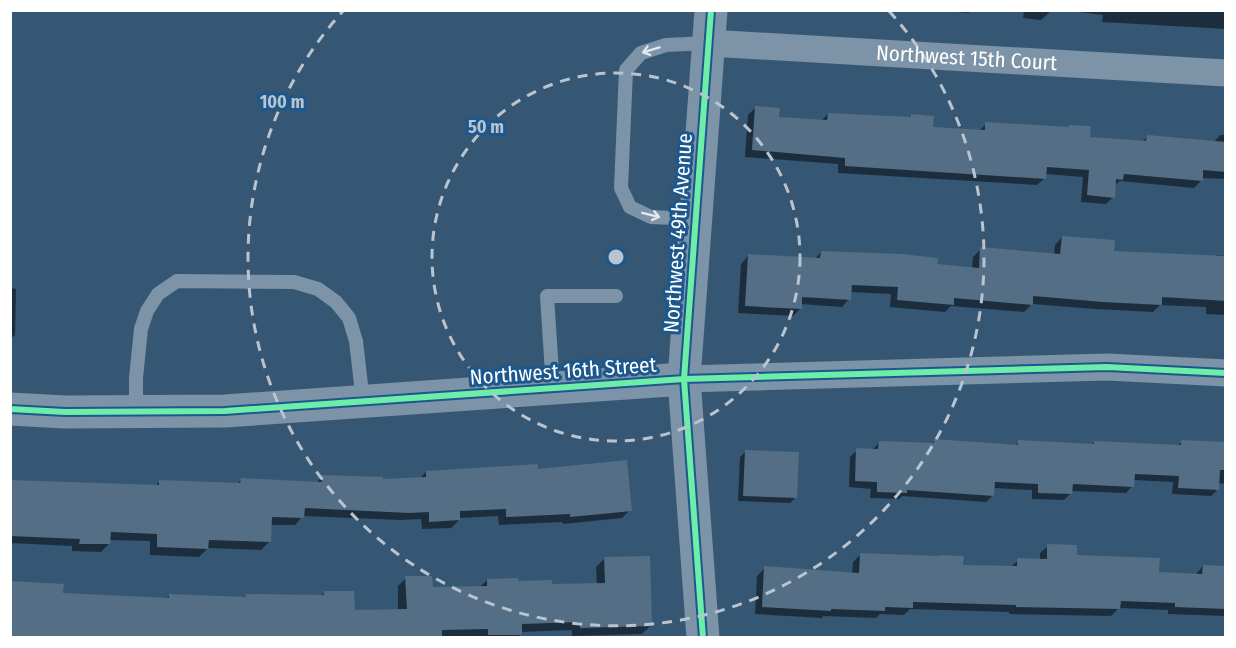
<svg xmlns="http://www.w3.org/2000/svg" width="1236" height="648" font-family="'Fira Sans Condensed',sans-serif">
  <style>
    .shadow { fill: #0007 }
    .building { fill: #546e85 }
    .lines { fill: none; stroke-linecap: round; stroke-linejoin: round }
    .service { stroke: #7d93a7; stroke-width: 14 }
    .minor { stroke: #7d93a7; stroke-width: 27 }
    .tertiary { stroke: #7d93a7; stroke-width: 33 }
    .cycleway-casing { stroke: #1c588d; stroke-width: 10 }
    .cycleway { stroke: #6deda7; stroke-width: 6 }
    .oneway { stroke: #e5e9ed }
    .ring { fill: none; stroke: #b9c4ce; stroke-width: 3; stroke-dasharray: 10 8 }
    .labels { text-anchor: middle; stroke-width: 6; stroke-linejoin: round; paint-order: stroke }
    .street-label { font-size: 21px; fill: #fff; stroke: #1c588d }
    .centre { fill: #b9c4ce; stroke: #1c588d; stroke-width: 3 }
    .ring-label { font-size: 18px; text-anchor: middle; font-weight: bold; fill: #b9c4ce; stroke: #1c588d; stroke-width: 6; stroke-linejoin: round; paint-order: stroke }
  </style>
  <rect width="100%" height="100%" fill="#365773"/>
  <path class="shadow" d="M928,10H971L969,13Z
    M1024,10H1049V13L1041,20L1023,18Z
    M1063,10H1226V29L1102,22L1103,15Z
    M756,107L778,118L821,121L828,114L909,119L911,116L932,128L978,132L986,124L1067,129L1070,126L1089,138L1142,142L1147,137L1213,143L1220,135H1226V179L1201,178V181L1194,188L1120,181L1114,186L1113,197L1106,204L1081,202L1083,177L1045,174V178L1037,185L838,173V164L745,157L748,115Z
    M1062,237L1113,253L1215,257L1216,255L1226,256V315L1206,314V307L1160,305L1153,312L1095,309L1032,304L1024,312L951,306L945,312L890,307L891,294L850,292L849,299L842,307L800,304V309L793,316L738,313L741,264L748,256L814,260L821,252L972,269L973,257L981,249L1054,255L1055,245Z
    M10,288L16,289L15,335L10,339Z
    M935,441L1015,446L1019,442L1092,445L1094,442L1177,446L1182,442L1226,444V484L1218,483L1217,490L1211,496L1172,494L1173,482L1133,480L1132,486L1126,493L1071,491V493L1064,500L1032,499V490L993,488V495L986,502L902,496L899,499L870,498L871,489L849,487L850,457L857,450H872L879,443L931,444Z
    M746,451L796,497L790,503L738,501L740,457Z
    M537,471L630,510L622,518L563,524L562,522L499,525L498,516L459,518V520L451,528L422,529L421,519L401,520L303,516L295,525H270L269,542L261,550L208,548L199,557L150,555V541L109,540V544L101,552L72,551V546L10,543V481L155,486L160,481L237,484L241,480L316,483L323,476L381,481L419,479L426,472Z
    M1048,546L1075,556L1158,574H1196L1203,566L1226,567V616L1168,614V610L1119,608L1111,616L1009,614V612L910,609L904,615L880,614L876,618L823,616L822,618L755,614L757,576L765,568L852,574L853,562L860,555L962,567L1010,568L1018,560H1040V553Z
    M605,558L651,625L642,634L572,636V630L521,632V634L517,638H480V636L10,638L62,594L166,599L169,596L242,599L246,595L321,596L325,592L353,612L398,611V586L406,578L432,589L480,587L487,580L551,586L597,585L596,567Z"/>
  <path class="building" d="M755,106L780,108L779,117L827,120L828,113L911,117V114L934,116L933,127L985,130V122L1069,127V125L1091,126L1090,137L1146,141L1147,135L1226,142V172L1203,170V181L1124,174L1123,180L1116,179L1115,198L1087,195L1089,170L1047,167L1046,179L845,166V158L752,150Z
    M1062,236L1115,240L1114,251L1226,256V301L1162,297V305L1103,302L1033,296V305L954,298V305L897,300L898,287L852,285L851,300L802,297V309L745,306L748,254L820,258L821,251L901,254L938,258L937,264L979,268L980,247L1060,254Z
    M934,439L1018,445V440L1094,444V441L1181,445V440L1226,442V470H1220L1219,490L1178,488L1179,476L1135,474L1134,487L1073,484L1072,494L1038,493V484L995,482L994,496L907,490V493L877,492V482L855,481L856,448L878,449L879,441L934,443Z
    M745,450L799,452L797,498L743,496Z
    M627,460L632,511L570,517V514L506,517V509L460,511V520L429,522V512L409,513L305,508L304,518L272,517L271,542L209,540L208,549L157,547V534L111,532L110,544H79L80,539L10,536V480L159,485V480L240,483L241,478L322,482V475L383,477V479L426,477V471L538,464V469Z
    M1047,544L1077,545V555L1160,558L1159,572L1202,574L1203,565L1226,566V609L1175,607V603L1121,601L1120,609L1016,607V605L913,602V608L885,607V611L831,609V611L762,607L764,566L859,573L860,553L940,556V555L964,556L963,565L1017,566V558L1047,559Z
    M650,556L652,626L580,628V622L522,624V635H488V629L442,630V638H10V581L64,584L63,593L169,598V594L245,597L246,594L324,595V591H354L355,610L407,609L405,576H432L433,587L487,586V579L518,578V581L552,580V584L605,583L604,557Z"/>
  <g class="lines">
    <path class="service" d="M696,219L651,217L630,207L621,188L626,70L641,53L666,45L709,43
      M553,388L547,296H616
      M136,411V378L141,329L147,311L158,294L177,281L294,282L318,289L336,302L349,318L356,341L363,402"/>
    <g class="minor">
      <path id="s1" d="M709,43L1226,73"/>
      <path d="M684,379L1107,367L1226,373"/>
    </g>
    <path class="tertiary" d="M10,409L65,412L225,411L684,379
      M703,638L684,379L711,10"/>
    <defs>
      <path id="cycleway" d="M10,409L65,412L225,411L684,379L719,378L1107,367L1226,373
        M703,638L684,379L711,10"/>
    </defs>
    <use href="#cycleway" class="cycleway-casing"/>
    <use href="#cycleway" class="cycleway"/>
  </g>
  <defs><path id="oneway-shaft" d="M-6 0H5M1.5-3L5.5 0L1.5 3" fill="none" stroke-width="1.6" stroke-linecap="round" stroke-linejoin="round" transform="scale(1.5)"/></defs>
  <g class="oneway">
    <use href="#oneway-shaft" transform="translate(651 50) rotate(163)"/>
    <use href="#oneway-shaft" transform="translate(651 215) rotate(14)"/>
  </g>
  <g class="ring">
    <circle cx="616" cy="257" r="184"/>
    <path d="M889 11A368 368 0 1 1 343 11"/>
  </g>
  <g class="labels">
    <g class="street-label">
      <text dy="7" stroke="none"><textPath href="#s1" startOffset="258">Northwest 15th Court</textPath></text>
      <text transform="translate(678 233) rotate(-86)" y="7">Northwest 49th Avenue</text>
      <text transform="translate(563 371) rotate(-4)" y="7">Northwest 16th Street</text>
    </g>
  </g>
  <circle cx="616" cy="257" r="9" class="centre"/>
  <g class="ring-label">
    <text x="282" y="108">100 m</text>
    <text x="486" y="133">50 m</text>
  </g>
  <rect width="1236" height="648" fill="none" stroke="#ffffff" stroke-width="24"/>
</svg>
